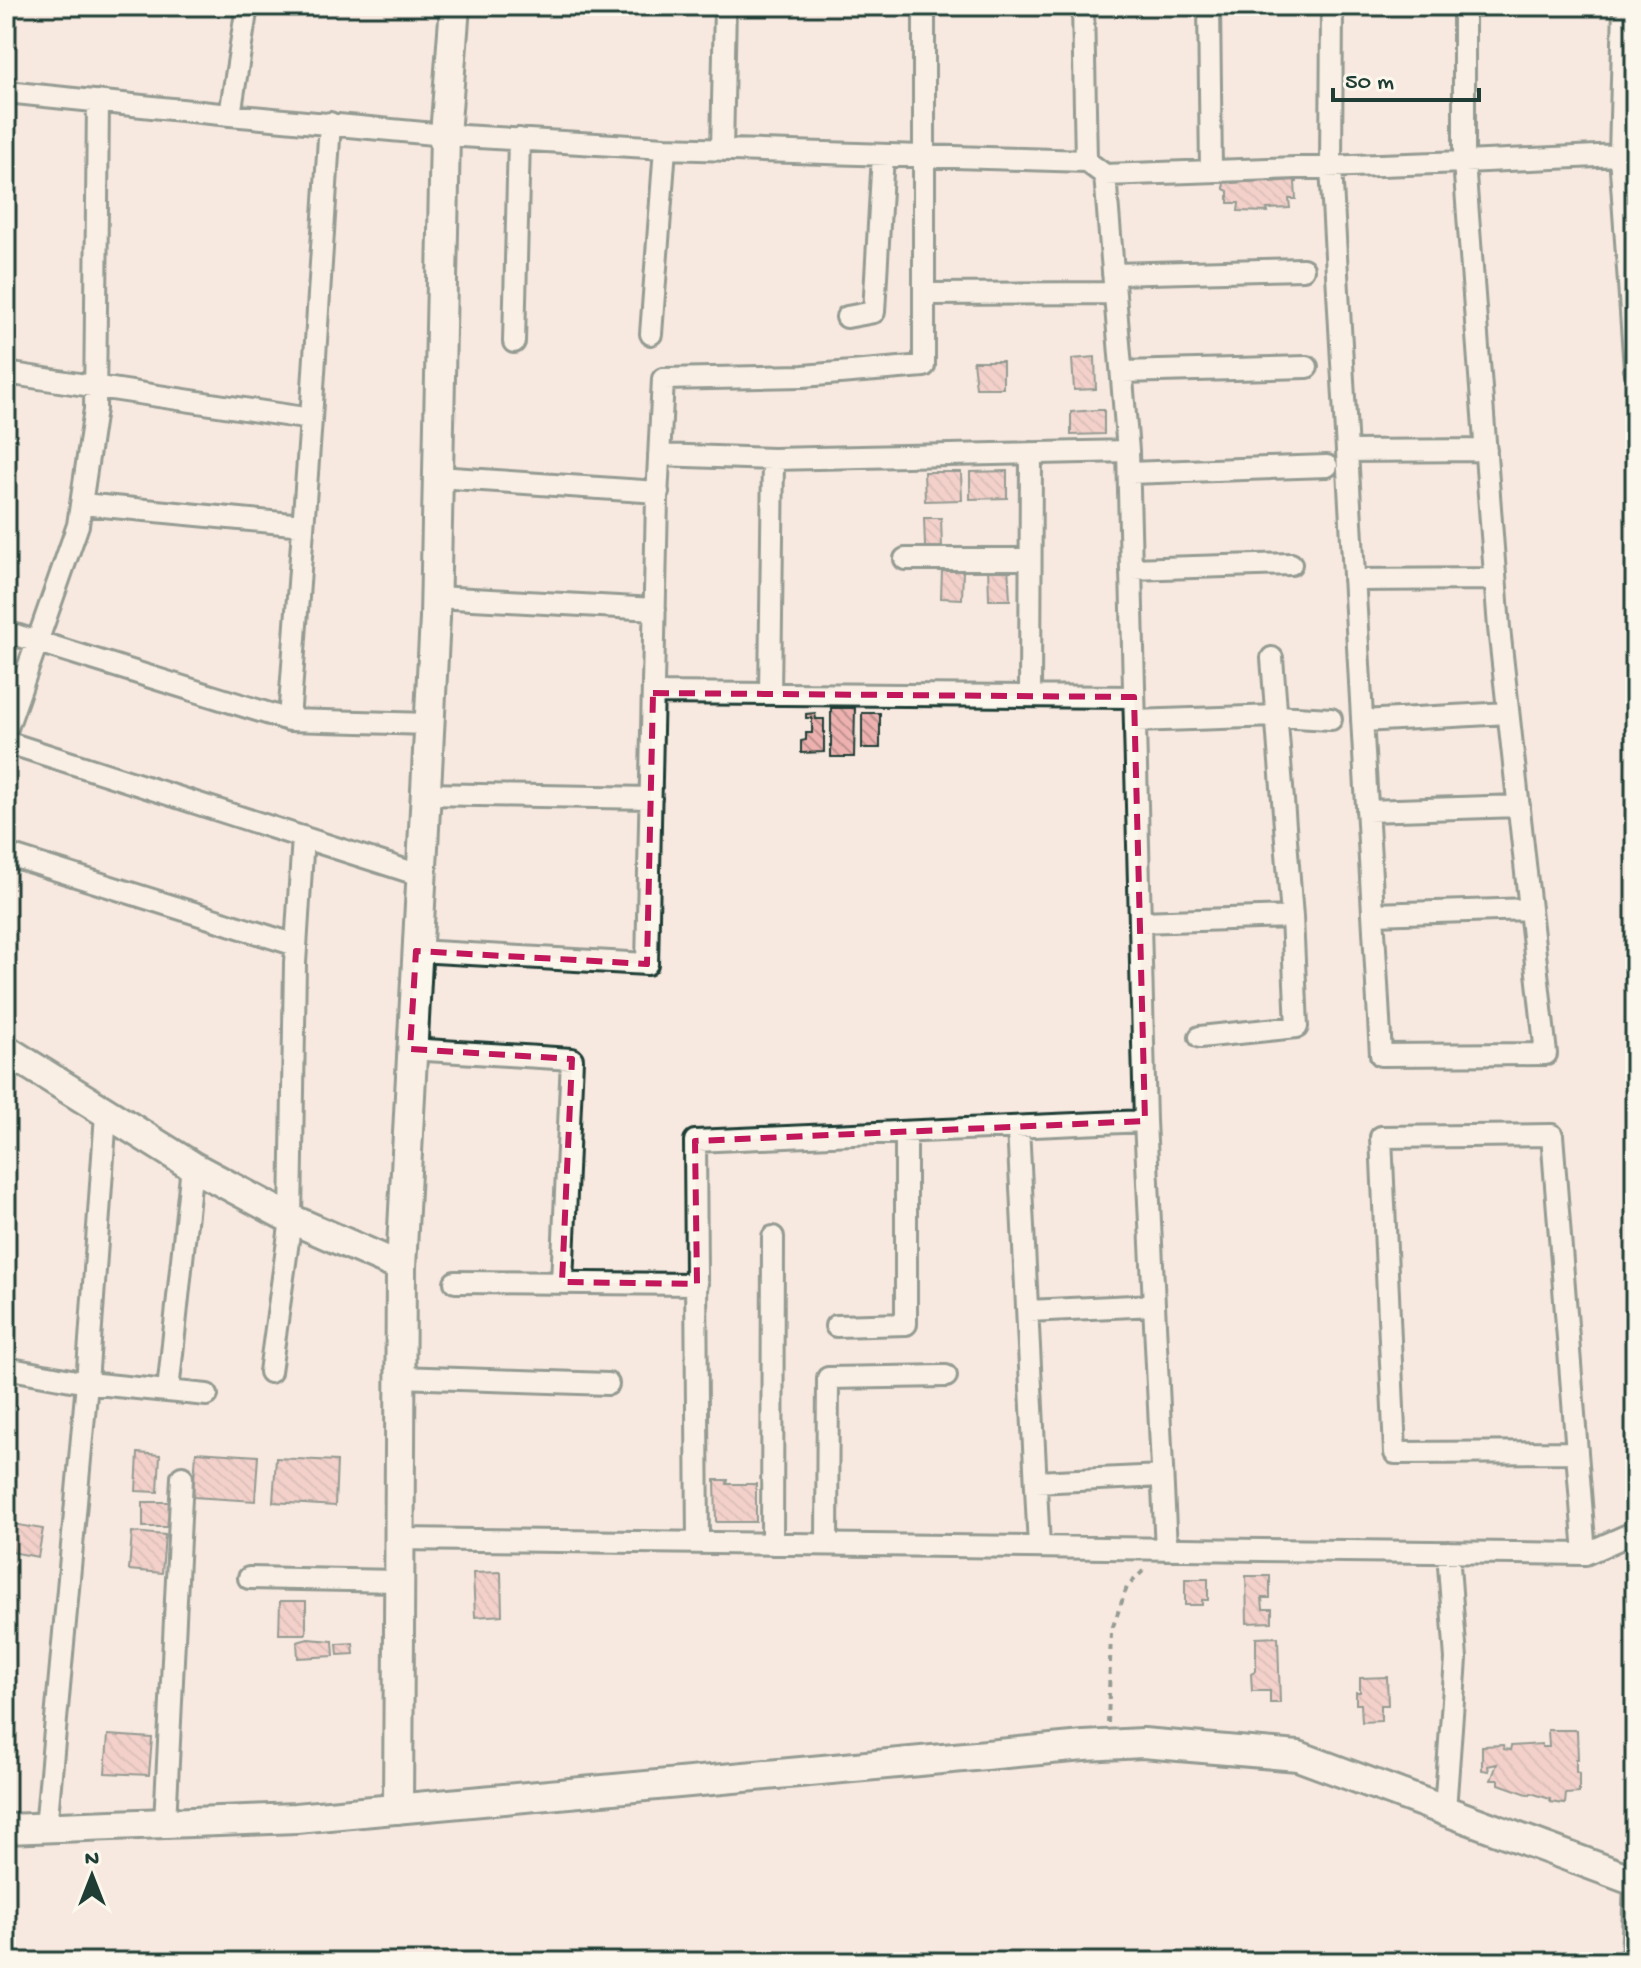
<svg xmlns="http://www.w3.org/2000/svg" width="1641" height="1968" viewBox="0 0 1641 1968" font-family="'Gochi Hand',sans-serif">
	<style>
		.building { fill: url(#building-back-hatch); stroke: #1f3d34; stroke-width: 2 }
		.lines { fill: none; stroke-linecap: round; stroke-linejoin: round }
		.street-casing { stroke: #1f3d34; stroke-width: 26 }
		.secondary-casing { stroke: #1f3d34; stroke-width: 34 }
		.path { stroke: #1f3d34; stroke-width: 4; stroke-dasharray: 6 6; stroke-linecap: butt }
		.street { stroke: #fbf7ec; stroke-width: 20 }
		.secondary { stroke: #fbf7ec; stroke-width: 28 }
		.marked { fill: none; stroke: #c2185b; stroke-width: 6; stroke-dasharray: 16 10; stroke-linejoin: round }
	</style>
	<defs>
		<pattern id="building-back-hatch" width="6" height="6" patternUnits="userSpaceOnUse" patternTransform="scale(2)"><rect width="6" height="6" fill="#edb1af"/><path d="M-1 5l2 2M0 0l6 6M5-1l2 2" fill="none" stroke="#bf918f"/></pattern>
	</defs>
	<rect width="100%" height="100%" fill="#f8e9e0"/>
	<filter id="ink" filterUnits="userSpaceOnUse"><feTurbulence type="fractalNoise" baseFrequency=".0125" numOctaves="2"/><feDisplacementMap in="SourceGraphic" scale="16" xChannelSelector="R" yChannelSelector="G"/><feConvolveMatrix kernelMatrix="1 2 1 2 8 2 1 2 1" color-interpolation-filters="sRGB"/></filter>
	<g filter="url(#ink)">
		<!-- building -->
		<path class="building" d="M 1293,174 L 1297,174 L 1297,182 L 1295,182 L 1296,199 L 1289,199 L 1290,208 L 1267,209 L 1268,212 L 1238,211 L 1239,203 L 1228,203 L 1228,191 L 1224,189 L 1223,176 L 1233,176 L 1233,183 L 1269,180 L 1271,176 L 1271,182 L 1293,180 Z
			M 1095,357 L 1096,389 L 1074,390 L 1072,359 Z
			M 973,361 L 1003,361 L 1003,388 L 976,388 Z
			M 1096,410 L 1104,410 L 1104,434 L 1071,435 L 1071,412 Z
			M 1007,471 L 1007,498 L 970,499 L 970,472 Z
			M 924,472 L 961,472 L 962,500 L 925,501 Z
			M 924,518 L 941,518 L 942,547 L 925,547 Z
			M 1008,564 L 1010,600 L 989,600 L 988,565 Z
			M 942,570 L 963,571 L 962,599 L 941,598 Z
			M 831,708 L 855,708 L 854,757 L 831,757 Z
			M 815,713 L 816,719 L 824,719 L 824,752 L 801,753 L 801,741 L 806,740 L 806,733 L 812,733 L 812,718 L 806,718 L 806,714 Z
			M 862,713 L 880,713 L 880,748 L 862,748 Z
			M 196,1452 L 258,1456 L 255,1501 L 193,1497 Z
			M 138,1453 L 160,1455 L 158,1492 L 136,1491 Z
			M 276,1458 L 337,1461 L 335,1506 L 273,1502 Z
			M 715,1480 L 728,1480 L 727,1484 L 756,1484 L 756,1522 L 716,1522 Z
			M 143,1502 L 178,1502 L 178,1527 L 143,1527 Z
			M 6,1523 L 43,1529 L 38,1557 L 6,1551 Z
			M 132,1532 L 165,1535 L 162,1573 L 129,1570 Z
			M 501,1572 L 502,1615 L 475,1617 L 473,1573 Z
			M 1246,1576 L 1270,1576 L 1270,1598 L 1262,1598 L 1263,1609 L 1272,1609 L 1272,1622 L 1247,1623 Z
			M 1185,1579 L 1208,1579 L 1208,1600 L 1202,1600 L 1202,1605 L 1185,1605 Z
			M 280,1601 L 306,1601 L 306,1634 L 279,1634 Z
			M 1278,1637 L 1280,1703 L 1270,1703 L 1270,1691 L 1252,1691 L 1251,1674 L 1256,1671 L 1256,1638 Z
			M 308,1639 L 333,1641 L 334,1656 L 298,1658 L 297,1642 Z
			M 353,1643 L 354,1654 L 338,1655 L 337,1644 Z
			M 1387,1677 L 1388,1705 L 1381,1705 L 1381,1721 L 1362,1722 L 1361,1704 L 1356,1704 L 1356,1692 L 1360,1692 L 1360,1678 Z
			M 1548,1730 L 1577,1730 L 1578,1759 L 1576,1759 L 1576,1772 L 1579,1773 L 1579,1793 L 1566,1794 L 1565,1804 L 1550,1802 L 1550,1799 L 1531,1793 L 1530,1795 L 1499,1784 L 1499,1780 L 1491,1780 L 1497,1764 L 1488,1766 L 1489,1771 L 1482,1770 L 1482,1746 L 1503,1745 L 1504,1749 L 1510,1750 L 1511,1746 L 1542,1744 L 1542,1747 L 1549,1747 Z
			M 108,1735 L 152,1738 L 149,1775 L 105,1773 Z"/>
		<g class="lines">
			<!-- street casing -->
			<g class="street-casing">
				<path id="street" d="M 247,6 L 230,115 L 445,135 L 665,148 L 1086,161 L 1105,175 L 1464,162 L 1464,6
					M 1083,6 L 1086,161
					M 1209,6 L 1211,171
					M 1332,6 L 1331,167 L 1381,1055 L 1546,1054 L 1499,628 L 1464,162 L 1620,155 L 1635,369
					M 1624,6 L 1620,155 L 1635,154
					M 6,92 L 230,115
					M 722,150 L 725,6
					M 1113,274 L 1303,269
					M 924,294 L 1115,293
					M 847,317 L 874,312 L 883,155
					M 651,334 L 665,148
					M 514,342 L 519,139
					M 1122,372 L 1307,367
					M 6,373 L 311,419 L 330,123
					M 1128,451 L 1145,1121 L 1166,1549
					M 1347,451 L 1486,450
					M 659,455 L 773,459 L 1128,451 L 1105,175
					M 1129,473 L 1327,466
					M 438,477 L 658,492
					M 82,504 L 303,525
					M 905,559 L 1030,559
					M 1131,569 L 1291,564
					M 1354,580 L 1495,579
					M 435,597 L 655,609
					M 6,632 L 289,720 L 311,419
					M 653,693 L 1134,697
					M 770,694 L 773,459
					M 1030,696 L 1031,453
					M 289,720 L 429,724
					M 1135,721 L 1277,716 L 1331,719
					M 1362,721 L 1508,713
					M 6,731 L 78,525 L 95,409 L 98,101
					M 6,742 L 420,875
					M 425,794 L 651,798
					M 1367,811 L 1519,806
					M 6,854 L 296,945
					M 1373,914 L 1530,909
					M 1140,922 L 1292,917
					M 416,951 L 647,964 L 657,498 L 663,379 L 803,376 L 924,366 L 924,6
					M 1200,1037 L 1297,1027 L 1292,917 L 1272,658
					M 410,1049 L 572,1059 L 562,1282
					M 1018,1127 L 1039,1547
					M 455,1282 L 697,1284
					M 1028,1311 L 1154,1305
					M 836,1326 L 906,1324 L 906,1132
					M 6,1368 L 87,1383 L 106,1114
					M 270,1372 L 291,1219 L 295,963 L 303,837
					M 398,1377 L 608,1384
					M 168,1391 L 192,1166
					M 1577,1452 L 1395,1453 L 1381,1137 L 1552,1135 L 1585,1554
					M 1036,1482 L 1162,1476
					M 398,1539 L 1585,1554 L 1635,1532
					M 698,1543 L 695,1141 L 1145,1121
					M 772,1544 L 773,1237
					M 827,1544 L 828,1378 L 946,1376
					M 249,1578 L 398,1581
					M 1445,1810 L 1456,1659 L 1448,1552
					M 165,1823 L 182,1477
					M 46,1828 L 87,1383 L 207,1395
					M 1632,1962 L 1635,1881"/>
			</g>
			<!-- secondary casing -->
			<g class="secondary-casing">
				<path id="secondary" d="M 6,1050 L 192,1166 L 291,1219 L 401,1267
					M 398,1809 L 401,1267 L 435,618 L 445,135 L 455,6
					M 6,1829 L 296,1818 L 1084,1746 L 1143,1743 L 1298,1756 L 1635,1881"/>
			</g>
			<!-- path -->
			<path class="path" d="M 1108,1723 L 1111,1632 L 1127,1587 L 1147,1567"/>
			<!-- street -->
			<use href="#street" class="street"/>
			<!-- secondary -->
			<use href="#secondary" class="secondary"/>
		</g>
	</g>
	<!-- marked area -->
	<path d="M0 0H1641V1968H0ZM 653,693 L 1134,697 L 1145,1121 L 695,1141 L 697,1284 L 562,1282 L 572,1059 L 410,1049 L 416,951 L 647,964 Z" fill="#f8e9e0" fill-opacity=".55" fill-rule="evenodd"/>
	<path class="marked" d="M 653,693 L 1134,697 L 1145,1121 L 695,1141 L 697,1284 L 562,1282 L 572,1059 L 410,1049 L 416,951 L 647,964 Z"/>
	<!-- margin -->
	<rect width="1641" height="1968" fill="none" stroke="#fbf7ec" stroke-width="32"/>
	<rect x="16" y="16" width="1609" height="1936" fill="none" stroke="#1f3d34" stroke-width="3" filter="url(#ink)"/>
	<!-- north arrow -->
	<g transform="translate(92 1876)" stroke="#fbf7ec" stroke-width="6" paint-order="stroke">
	<path d="M0-6L14 30L0 20L-14 30Z" fill="#1f3d34"/>
	<text y="-12" font-size="22" font-weight="bold" text-anchor="middle" fill="#1f3d34">N</text>
	</g>
	<!-- scale -->
	<path d="M1333 88v12h146v-12" fill="none" stroke="#1f3d34" stroke-width="4"/>
	<text x="1345" y="88" font-size="24" fill="#1f3d34" stroke="#fbf7ec" stroke-width="6" paint-order="stroke">50 m</text>
</svg>
